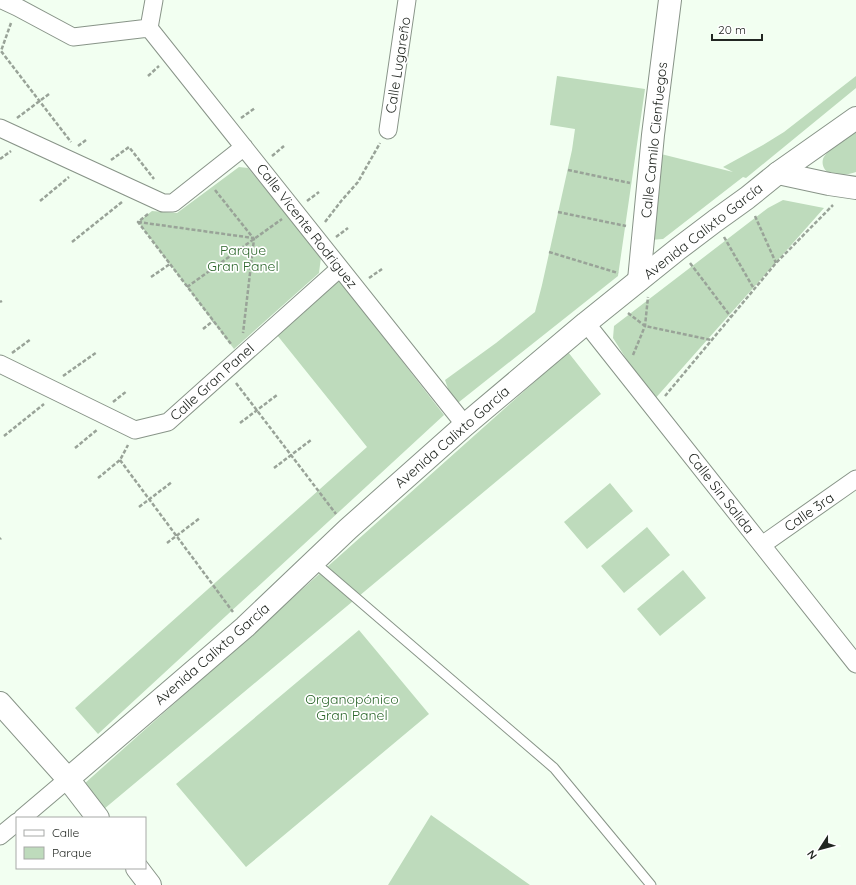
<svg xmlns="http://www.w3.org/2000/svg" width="856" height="885" viewBox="0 0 856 885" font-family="Quicksand,sans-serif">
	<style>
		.green { fill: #bedbbc }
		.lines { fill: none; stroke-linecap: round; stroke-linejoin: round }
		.service-casing { stroke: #889488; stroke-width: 11 }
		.minor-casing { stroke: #889488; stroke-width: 19 }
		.secondary-casing { stroke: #889488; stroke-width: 24 }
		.primary-casing { stroke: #889488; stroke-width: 24 }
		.trunk-casing { stroke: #889488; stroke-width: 24 }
		.path { stroke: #99a398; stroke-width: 2.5; stroke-dasharray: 4 2; stroke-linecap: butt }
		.service { stroke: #fff; stroke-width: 9 }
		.minor { stroke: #fff; stroke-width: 17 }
		.secondary { stroke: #fff; stroke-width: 22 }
		.primary { stroke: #fff; stroke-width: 22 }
		.trunk { stroke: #fff; stroke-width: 22 }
		.labels { text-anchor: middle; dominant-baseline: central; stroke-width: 3.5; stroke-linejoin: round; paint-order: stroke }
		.street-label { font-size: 14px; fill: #222722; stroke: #fff }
		.park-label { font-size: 14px; fill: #2d672c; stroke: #fff }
	</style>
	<rect width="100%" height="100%" fill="#f2fff1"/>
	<!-- green -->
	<path class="green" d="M 557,76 L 645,89 L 618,276 L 454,406 L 445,380 L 496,343 L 535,312 L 542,285 L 572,150 L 575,129 L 550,125 Z
		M 856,76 L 856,88 L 746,178 L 743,177 L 663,239 L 650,240 L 657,153 L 733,172 L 723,167 L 763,145 L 784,132 Z
		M 856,131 L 856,172 C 848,175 829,178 824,168 C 823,166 822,163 823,159 C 827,149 847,137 856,131 Z
		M 239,167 L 248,168 L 321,257 L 319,273 L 234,349 L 138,222 L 152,211 L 177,213 Z
		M 783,200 L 824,208 L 653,401 L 613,338 L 614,326 L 768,208 Z
		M 339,280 L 444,415 L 98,734 L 75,708 L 367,447 L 277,335 Z
		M 568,352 L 601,394 L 104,809 L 84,784 Z
		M 610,483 L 633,511 L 587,549 L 564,522 Z
		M 647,527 L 670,555 L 624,593 L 601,566 Z
		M 683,570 L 706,598 L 660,636 L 637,609 Z
		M 359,630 L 429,714 L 246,867 L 176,784 Z
		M 431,815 L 530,885 L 388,885 Z"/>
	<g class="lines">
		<!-- service casing -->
		<g class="service-casing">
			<path id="service" d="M 313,561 L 554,768 L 651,885"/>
		</g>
		<!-- minor casing -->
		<g class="minor-casing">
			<path id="minor" d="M 2,0 L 17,7 L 73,37 L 149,28
				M 149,28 L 465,425
				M 149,28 L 154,0
				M 0,128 L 163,203 L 173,203 L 244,147
				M 388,130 L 407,0
				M 586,323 L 856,664
				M 0,364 L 135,430 L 168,422 L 340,268
				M 762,545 L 856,479
				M 22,818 L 68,779
				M 0,836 L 17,822"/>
		</g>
		<!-- secondary casing -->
		<g class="secondary-casing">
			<path id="secondary" d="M 778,173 L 829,184 L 856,188
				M 639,280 L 653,135 L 670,0"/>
		</g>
		<!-- primary casing -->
		<g class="primary-casing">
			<path id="primary" d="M 68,779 L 245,627 L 348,529 L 465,425 L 586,323 L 678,249 L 715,221 L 747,198 L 778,173 L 856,118"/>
		</g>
		<!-- trunk casing -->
		<g class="trunk-casing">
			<path id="trunk" d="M 0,703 L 68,779 L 98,818
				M 137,868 L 150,885"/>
		</g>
		<!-- path -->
		<path class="path" d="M 11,23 L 1,51 L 71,142
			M 148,76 L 159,66
			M 17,118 L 49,94
			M 241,118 L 255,108
			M 78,146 L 86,140
			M 272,156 L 284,146
			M 0,159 L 11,151
			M 111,160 L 129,147 L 154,179
			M 568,170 L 630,183
			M 215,190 L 254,239 L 243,333
			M 40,201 L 69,177
			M 307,201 L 319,192
			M 558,212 L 626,226
			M 148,214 L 138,222 L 231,344
			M 755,216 L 776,263
			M 138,222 L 253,238
			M 325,222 L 342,200 L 358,182 L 380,143
			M 336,237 L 348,228
			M 724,237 L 754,289
			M 72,242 L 122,202
			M 549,252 L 618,273
			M 690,263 L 731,317
			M 151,277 L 170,264
			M 369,278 L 382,269
			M 187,287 L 282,219
			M 0,302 L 2,301
			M 628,313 L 645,326 L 711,340
			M 203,329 L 213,321
			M 12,353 L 31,339
			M 633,355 L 645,326 L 648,297
			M 63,376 L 97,352
			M 236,383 L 336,514
			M 665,396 L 776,263 L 833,205
			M 113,402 L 127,391
			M 240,423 L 277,395
			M 4,436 L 44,404
			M 75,448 L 98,429
			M 120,460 L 233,612
			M 274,468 L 311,440
			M 98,478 L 120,460 L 128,445
			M 139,507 L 172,482
			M 0,539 L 1,538
			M 167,543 L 200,518"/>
		<!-- service -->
		<use href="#service" class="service"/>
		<!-- minor -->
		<use href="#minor" class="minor"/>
		<!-- secondary -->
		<use href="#secondary" class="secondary"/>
		<!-- primary -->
		<use href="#primary" class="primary"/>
		<!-- trunk -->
		<use href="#trunk" class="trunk"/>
	</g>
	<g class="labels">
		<!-- street labels -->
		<g class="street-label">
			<text transform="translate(398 65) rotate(-81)">Calle Lugareño</text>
			<text transform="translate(654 140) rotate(-84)">Calle Camilo Cienfuegos</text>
			<text transform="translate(307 226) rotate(52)">Calle Vicente Rodriguez</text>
			<text transform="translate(703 231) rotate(-38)">Avenida Calixto García</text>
			<text transform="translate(212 382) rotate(-42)">Calle Gran Panel</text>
			<text transform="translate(452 437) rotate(-41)">Avenida Calixto García</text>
			<text transform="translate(721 493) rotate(52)">Calle Sin Salida</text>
			<text transform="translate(809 512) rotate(-35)">Calle 3ra</text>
			<text transform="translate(212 654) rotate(-41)">Avenida Calixto García</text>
		</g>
		<!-- park labels -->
		<g class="park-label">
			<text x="243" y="250">Parque<tspan x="243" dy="16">Gran Panel</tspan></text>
			<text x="352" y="699">Organopónico<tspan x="352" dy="16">Gran Panel</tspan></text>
		</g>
	</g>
	<!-- legend -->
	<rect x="16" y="817" width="130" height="52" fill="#ffffff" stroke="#a7a9a7"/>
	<rect x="24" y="830" width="20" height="6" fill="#ffffff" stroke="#a7a9a7"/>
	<text x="52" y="837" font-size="12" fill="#222722">Calle</text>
	<rect x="24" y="847" width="20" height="12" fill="#bedbbc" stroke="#a7a9a7"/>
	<text x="52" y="857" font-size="12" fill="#222722">Parque</text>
	<!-- north arrow -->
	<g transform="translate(820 849) rotate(234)" stroke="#ffffff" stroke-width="3" paint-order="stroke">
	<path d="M0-3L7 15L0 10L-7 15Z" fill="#222722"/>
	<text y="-6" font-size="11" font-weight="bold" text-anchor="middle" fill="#222722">N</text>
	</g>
	<!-- scale -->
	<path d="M712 34v6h50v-6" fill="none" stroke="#222722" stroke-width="2"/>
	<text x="718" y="34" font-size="12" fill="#222722" stroke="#ffffff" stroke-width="3" paint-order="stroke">20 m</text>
</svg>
